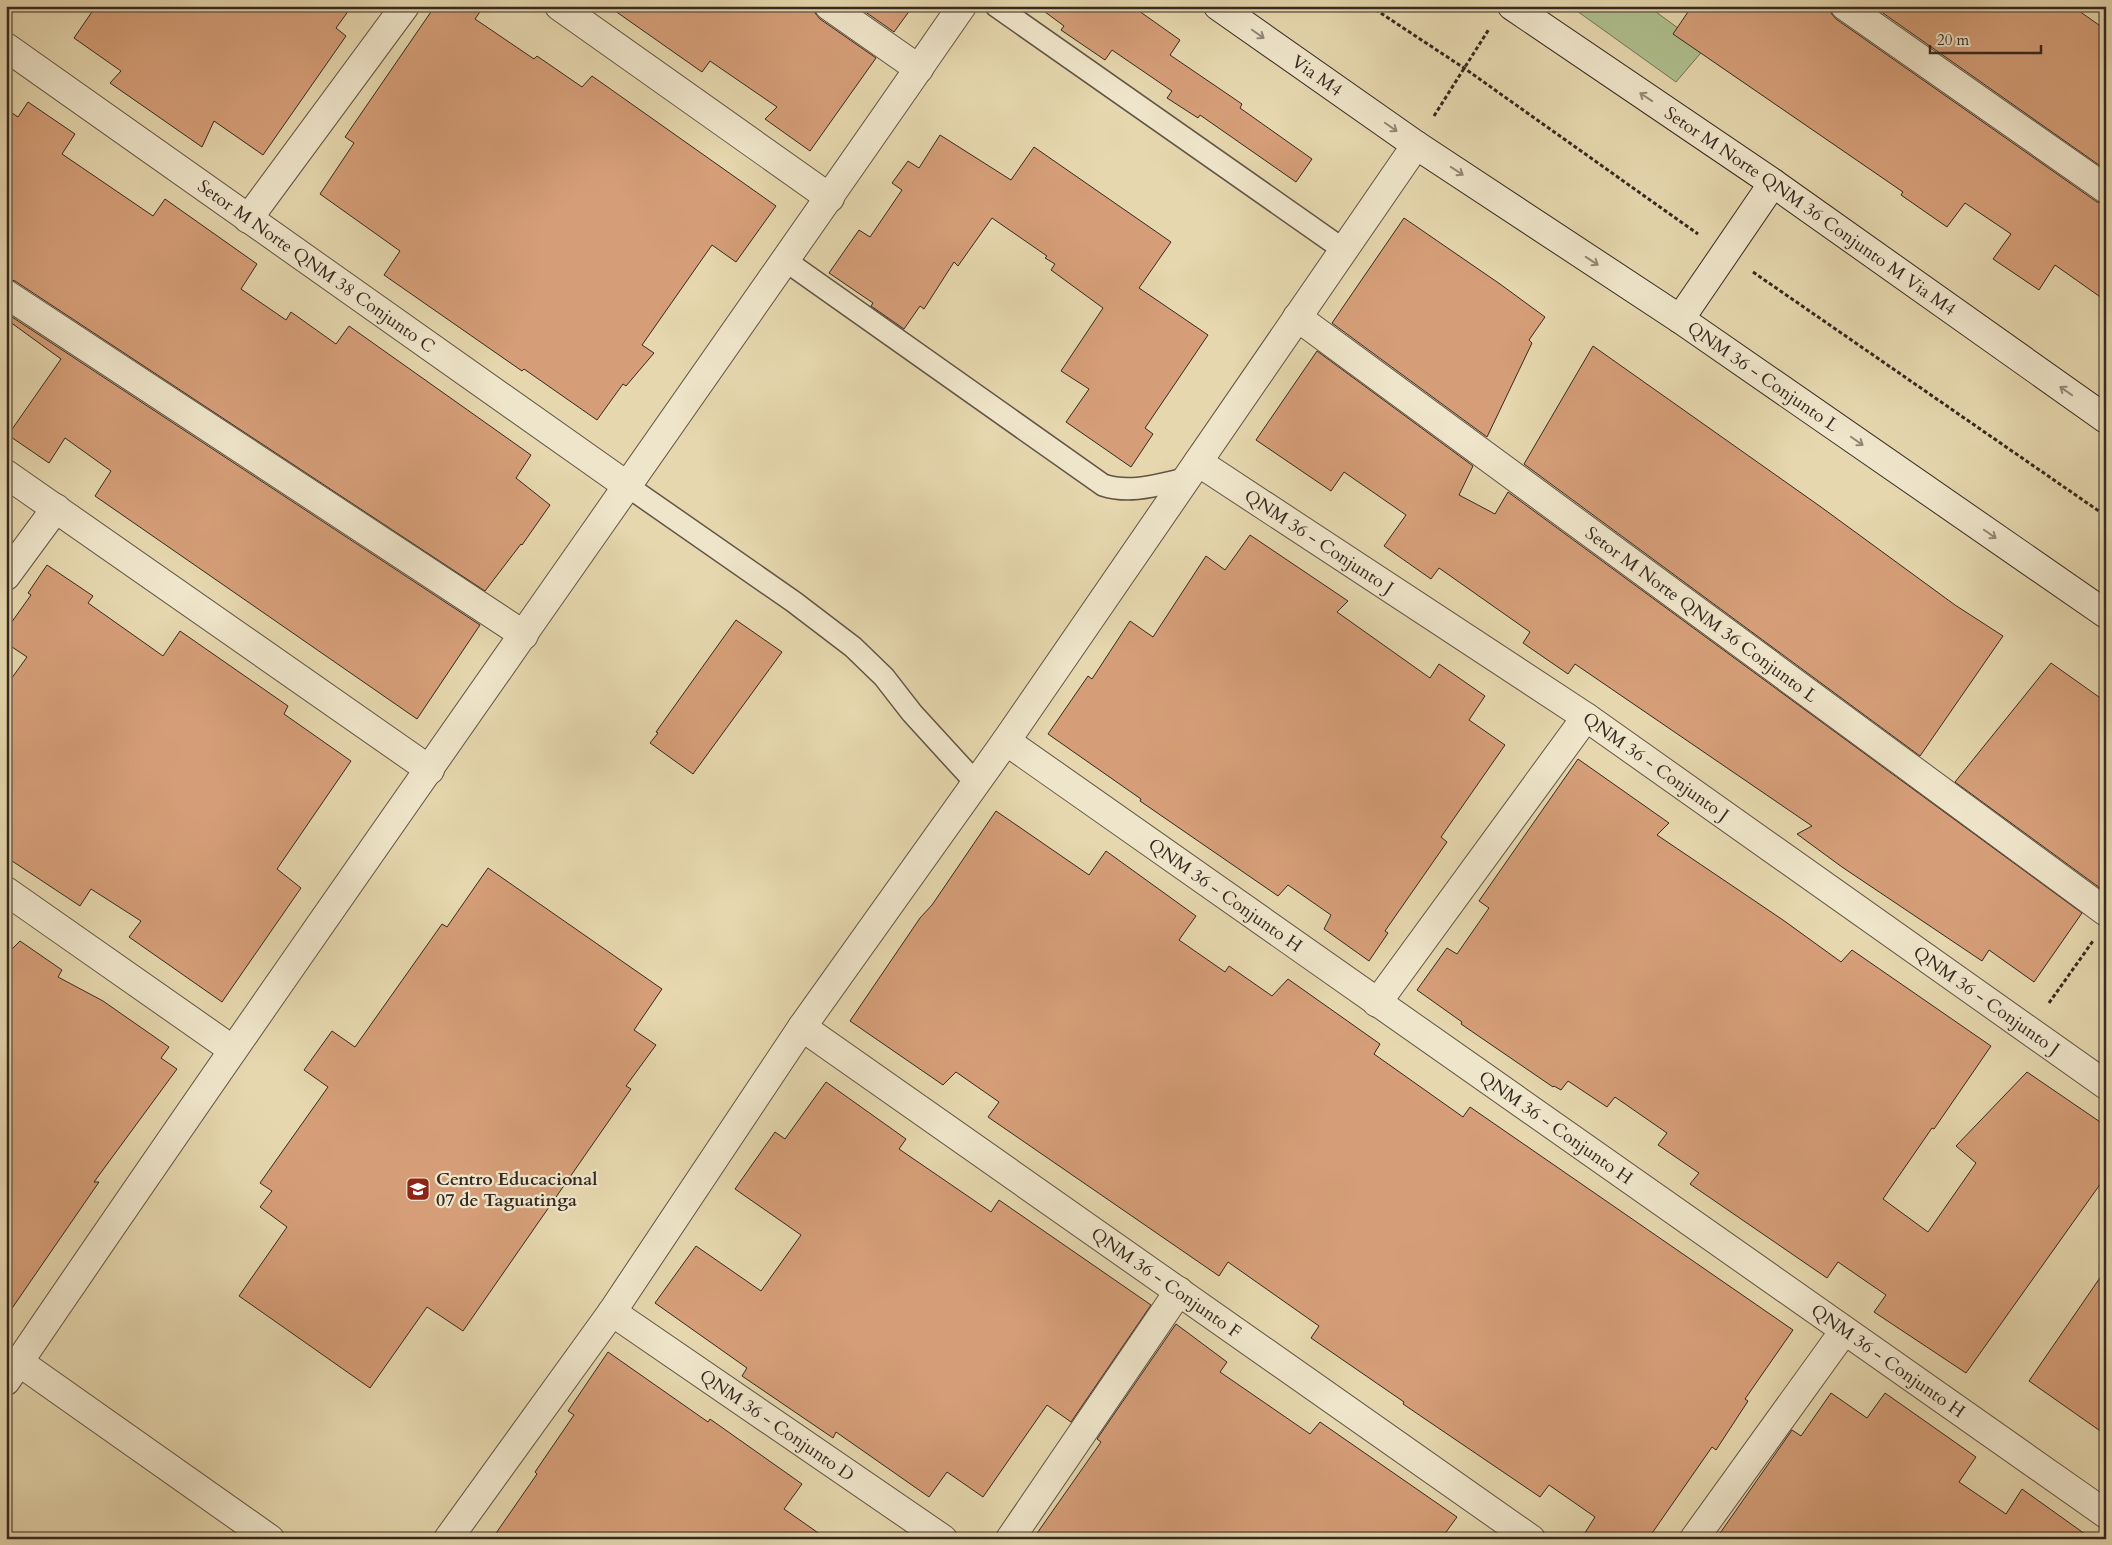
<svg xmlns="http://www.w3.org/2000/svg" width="2112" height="1545" viewBox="0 0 2112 1545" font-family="Cardo,serif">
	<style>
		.green { fill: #afbf8f; stroke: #727458 }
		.building { fill: #d59e78; stroke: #362920 }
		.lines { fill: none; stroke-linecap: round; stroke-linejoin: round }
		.service-casing { stroke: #625444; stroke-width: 24 }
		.pedestrian-casing { stroke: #625444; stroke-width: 30 }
		.minor-casing { stroke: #625444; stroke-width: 30 }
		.secondary-casing { stroke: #362920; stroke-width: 30 }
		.path { stroke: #362920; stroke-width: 3; stroke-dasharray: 4 2.5; stroke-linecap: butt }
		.service { stroke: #efe5ca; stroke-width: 21 }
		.pedestrian { stroke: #efe5ca; stroke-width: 28 }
		.minor { stroke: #efe5ca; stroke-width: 28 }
		.secondary { stroke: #efe5ca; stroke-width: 28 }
		.oneway { stroke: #928775 }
		.labels { text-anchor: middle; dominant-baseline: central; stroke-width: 4.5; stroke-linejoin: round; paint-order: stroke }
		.street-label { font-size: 18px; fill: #362920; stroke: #efe5ca }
		.poi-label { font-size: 18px; font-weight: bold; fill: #362920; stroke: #efe5ca; text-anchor: start }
	</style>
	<rect width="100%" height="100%" fill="#e6d7ae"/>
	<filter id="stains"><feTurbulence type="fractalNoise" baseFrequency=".004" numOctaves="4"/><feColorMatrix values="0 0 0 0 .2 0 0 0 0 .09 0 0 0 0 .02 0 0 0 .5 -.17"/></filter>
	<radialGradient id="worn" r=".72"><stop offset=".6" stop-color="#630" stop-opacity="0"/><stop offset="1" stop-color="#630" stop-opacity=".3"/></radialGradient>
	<!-- green -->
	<path class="green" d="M 1570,6 L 1648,6 L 1705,48 L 1676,82 Z"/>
	<!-- building -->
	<path class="building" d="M 96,6 L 352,6 L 336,28 L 346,36 L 263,155 L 214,121 L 202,147 L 110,83 L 121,71 L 74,38 Z
		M 435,6 L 484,6 L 475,19 L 534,59 L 537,56 L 582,87 L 592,76 L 776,206 L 736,262 L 712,245 L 642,345 L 654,353 L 626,386 L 623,384 L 597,420 L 524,369 L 522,371 L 384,275 L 400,251 L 320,194 L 354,143 L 345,137 Z
		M 608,6 L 814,6 L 815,13 L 820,19 L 876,58 L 810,151 L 765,119 L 777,107 L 710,61 L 702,72 Z
		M 857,6 L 913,6 L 894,32 Z
		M 1037,6 L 1132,6 L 1180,40 L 1170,55 L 1242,104 L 1240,108 L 1312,159 L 1296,182 L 1200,115 L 1198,118 L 1167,98 L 1172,91 L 1112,50 L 1105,60 L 1061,30 L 1064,26 Z
		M 1692,6 L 1830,6 L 1831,13 L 1836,19 L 2097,202 L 2106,204 L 2106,301 L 2055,265 L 2039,290 L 1993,259 L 2011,234 L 1965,203 L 1947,227 L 1901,195 L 1903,192 L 1673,34 Z
		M 1873,6 L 2072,6 L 2106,30 L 2106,170 Z
		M 28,102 L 75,134 L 62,154 L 153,216 L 165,199 L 257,264 L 241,289 L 286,320 L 291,312 L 336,344 L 349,326 L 531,455 L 516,478 L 550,505 L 522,545 L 521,544 L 485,591 L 15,281 L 6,278 L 6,109 L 18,117 Z
		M 940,135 L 1011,180 L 1034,147 L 1171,242 L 1139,288 L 1208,335 L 1145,428 L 1153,434 L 1131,467 L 1066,422 L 1089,389 L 1061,371 L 1103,308 L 1051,270 L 1055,264 L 1045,258 L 1047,256 L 992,218 L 958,266 L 954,262 L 924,309 L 920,306 L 904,329 L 871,306 L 873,303 L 829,273 L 859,230 L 870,237 L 902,190 L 892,183 L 908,161 L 919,168 Z
		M 1404,218 L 1500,284 L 1545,317 L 1529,340 L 1532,343 L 1487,437 L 1332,323 Z
		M 6,313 L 480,625 L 417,719 L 95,496 L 111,471 L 65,438 L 49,463 L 8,435 L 61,359 L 6,319 Z
		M 1593,346 L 1821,507 L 1955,605 L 2003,636 L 1920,756 L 1524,464 Z
		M 1317,351 L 1473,466 L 1459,495 L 1495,514 L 1508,492 L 2082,913 L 2034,982 L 1989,950 L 1982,961 L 1842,867 L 1797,834 L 1812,826 L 1575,664 L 1568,674 L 1523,643 L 1530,632 L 1439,568 L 1431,579 L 1384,546 L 1406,515 L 1344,472 L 1331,491 L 1256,440 Z
		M 1250,535 L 1348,601 L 1337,612 L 1430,678 L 1439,664 L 1485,696 L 1469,720 L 1505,745 L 1441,837 L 1447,842 L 1385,931 L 1388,933 L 1369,961 L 1324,929 L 1331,915 L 1288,885 L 1278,896 L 1140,801 L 1141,799 L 1048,734 L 1088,676 L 1092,679 L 1130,621 L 1153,637 L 1206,556 L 1225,570 Z
		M 47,565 L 93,596 L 88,603 L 163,656 L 180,631 L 288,706 L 284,714 L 351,761 L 277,869 L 301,888 L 222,1002 L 129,937 L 141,921 L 91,889 L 80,906 L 6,857 L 6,686 L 27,657 L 6,643 L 6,630 L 31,595 L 28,593 Z
		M 736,620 L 782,652 L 693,774 L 650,743 L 658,733 L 656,732 Z
		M 2051,663 L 2106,702 L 2106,879 L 2100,888 L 1955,782 Z
		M 1578,759 L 1669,823 L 1657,835 L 1783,920 L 1841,962 L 1852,950 L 1991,1046 L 1934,1129 L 1932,1128 L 1883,1199 L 1928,1232 L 1976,1163 L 1956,1146 L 2027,1072 L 2106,1126 L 2106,1176 L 1966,1373 L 1874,1312 L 1886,1295 L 1838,1262 L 1827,1278 L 1690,1184 L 1699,1173 L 1658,1145 L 1667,1133 L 1615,1097 L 1607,1107 L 1568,1081 L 1561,1090 L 1554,1086 L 1553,1087 L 1461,1024 L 1462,1022 L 1417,990 L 1447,948 L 1457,954 L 1489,908 L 1479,901 Z
		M 996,811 L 1089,875 L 1106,851 L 1196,916 L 1179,940 L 1225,972 L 1229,966 L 1272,996 L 1288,979 L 1380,1044 L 1374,1054 L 1463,1117 L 1470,1107 L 1793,1330 L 1745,1399 L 1748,1401 L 1716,1450 L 1712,1447 L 1648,1539 L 1581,1539 L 1595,1517 L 1549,1485 L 1540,1497 L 1403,1404 L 1404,1402 L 1311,1338 L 1319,1326 L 1228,1262 L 1219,1276 L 988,1117 L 999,1102 L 956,1072 L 943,1085 L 850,1021 L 920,918 L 932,905 Z
		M 488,868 L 662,989 L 634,1030 L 656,1045 L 626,1086 L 631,1089 L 463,1331 L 427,1307 L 370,1388 L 239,1296 L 287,1227 L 260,1207 L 272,1191 L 260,1183 L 328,1087 L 304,1070 L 332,1031 L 355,1047 L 442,924 L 447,927 Z
		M 20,941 L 62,970 L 58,977 L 103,1001 L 169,1047 L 161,1058 L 177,1069 L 94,1182 L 99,1182 L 6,1317 L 6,955 Z
		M 826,1082 L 906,1139 L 899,1149 L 991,1212 L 999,1200 L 1151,1305 L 1071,1422 L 1047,1405 L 983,1497 L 947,1472 L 929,1497 L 836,1432 L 833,1438 L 742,1376 L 747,1368 L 655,1303 L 696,1246 L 761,1291 L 801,1235 L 735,1189 L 775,1132 L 785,1139 Z
		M 2106,1269 L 2106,1435 L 2029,1381 Z
		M 1176,1324 L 1227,1362 L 1220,1372 L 1310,1434 L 1320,1422 L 1457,1517 L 1441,1539 L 1033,1539 L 1101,1442 L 1097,1439 Z
		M 608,1352 L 708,1422 L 710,1419 L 802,1484 L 784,1509 L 827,1539 L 492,1539 L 537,1474 L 535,1472 L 574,1415 L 568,1411 Z
		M 1831,1393 L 1867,1418 L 1885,1393 L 1976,1457 L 1959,1482 L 2006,1514 L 2022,1489 L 2092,1539 L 1716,1539 L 1792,1430 L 1801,1436 Z"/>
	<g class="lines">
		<!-- service casing -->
		<g class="service-casing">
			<path id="service" d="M 996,6 L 1344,250
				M 786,261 L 1103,485 C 1130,494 1157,485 1185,479
				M 626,485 L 794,602 L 853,647 L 884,677 L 912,713 L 976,783"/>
		</g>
		<!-- pedestrian casing -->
		<g class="pedestrian-casing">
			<path id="pedestrian" d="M 248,219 L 405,6
				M 6,576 L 56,508
				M 1377,1003 L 1586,717
				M 1010,1539 L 1179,1291
				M 1694,1539 L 1844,1331"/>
		</g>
		<!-- minor casing -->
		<g class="minor-casing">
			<g id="minor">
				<path d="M 559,6 L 830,198"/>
				<path d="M 829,6 L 919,69"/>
				<path d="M 1845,6 L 2106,189"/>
				<path id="s1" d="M 6,47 L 626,485"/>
				<path d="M 6,294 L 524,635"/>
				<path id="s2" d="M 1297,317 L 2106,912"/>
				<path id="s3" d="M 1198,462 L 1586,717 L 2106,1085"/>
				<path d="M 6,474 L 430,770"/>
				<path id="s4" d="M 1006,741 L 2106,1514"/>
				<path d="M 6,891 L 233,1050"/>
				<path id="s5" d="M 802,1027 L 1531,1539"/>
				<path id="s6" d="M 612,1312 L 943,1539"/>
				<path d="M 19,1362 L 270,1539"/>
				<path d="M 6,1381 C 320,919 644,465 962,6"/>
				<path d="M 448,1539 L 612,1312 L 802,1027 L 1006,741 L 1416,145"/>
			</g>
		</g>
		<!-- secondary casing -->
		<g class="secondary-casing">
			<g id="secondary">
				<path id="s7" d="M 1218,6 L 1416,145 L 1680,319 L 2106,614"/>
				<path id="s8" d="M 1512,6 L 1773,183 L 2106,419"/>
				<path d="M 1680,319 L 1773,183"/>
			</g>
		</g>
		<!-- path -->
		<path class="path" d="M 1370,6 L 1464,68 L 1698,234
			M 1434,116 L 1489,29
			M 1753,272 L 2106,516
			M 2049,1003 L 2093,941"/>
		<!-- service -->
		<use href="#service" class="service"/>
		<!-- pedestrian -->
		<use href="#pedestrian" class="pedestrian"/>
		<!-- minor -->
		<use href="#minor" class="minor"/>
		<!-- secondary -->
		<use href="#secondary" class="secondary"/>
	</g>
	<!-- one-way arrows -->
	<defs><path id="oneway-shaft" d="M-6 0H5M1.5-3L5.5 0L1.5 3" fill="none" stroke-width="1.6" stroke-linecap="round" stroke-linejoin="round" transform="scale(1.25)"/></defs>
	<g class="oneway">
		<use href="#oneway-shaft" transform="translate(1258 34) rotate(35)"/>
		<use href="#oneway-shaft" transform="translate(1646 97) rotate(-146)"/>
		<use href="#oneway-shaft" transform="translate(1391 127) rotate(35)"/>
		<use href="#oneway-shaft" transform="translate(1457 171) rotate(33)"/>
		<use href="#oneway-shaft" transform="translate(1592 261) rotate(33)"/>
		<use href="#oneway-shaft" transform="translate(2066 391) rotate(-145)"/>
		<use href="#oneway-shaft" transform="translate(1857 441) rotate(35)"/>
		<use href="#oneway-shaft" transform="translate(1990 534) rotate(35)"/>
	</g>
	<!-- icons -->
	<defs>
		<g id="school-square" transform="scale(1.25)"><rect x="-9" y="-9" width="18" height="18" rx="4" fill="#8f2418" stroke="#efe5ca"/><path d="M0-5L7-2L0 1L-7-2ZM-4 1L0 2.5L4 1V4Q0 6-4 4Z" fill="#fff"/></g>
	</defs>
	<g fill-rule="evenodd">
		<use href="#school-square" x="418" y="1189"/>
	</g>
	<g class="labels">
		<!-- street labels -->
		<g class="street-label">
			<text stroke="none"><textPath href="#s7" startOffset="121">Via M4</textPath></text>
			<text stroke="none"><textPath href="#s8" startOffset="362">Setor M Norte QNM 36 Conjunto M Via M4</textPath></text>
			<text stroke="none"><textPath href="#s1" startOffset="380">Setor M Norte QNM 38 Conjunto C</textPath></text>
			<text stroke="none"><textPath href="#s7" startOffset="659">QNM 36 - Conjunto L</textPath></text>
			<text stroke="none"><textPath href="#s3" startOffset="145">QNM 36 - Conjunto J</textPath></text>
			<text stroke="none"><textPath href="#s2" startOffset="502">Setor M Norte QNM 36 Conjunto L</textPath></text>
			<text stroke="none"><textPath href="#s3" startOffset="550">QNM 36 - Conjunto J</textPath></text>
			<text stroke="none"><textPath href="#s4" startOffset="268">QNM 36 - Conjunto H</textPath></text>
			<text stroke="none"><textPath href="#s3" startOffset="955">QNM 36 - Conjunto J</textPath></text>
			<text stroke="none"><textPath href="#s4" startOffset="672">QNM 36 - Conjunto H</textPath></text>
			<text stroke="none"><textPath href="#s5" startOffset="445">QNM 36 - Conjunto F</textPath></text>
			<text stroke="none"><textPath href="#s4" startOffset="1078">QNM 36 - Conjunto H</textPath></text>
			<text stroke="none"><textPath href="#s6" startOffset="200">QNM 36 - Conjunto D</textPath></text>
		</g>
		<!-- poi labels -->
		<g class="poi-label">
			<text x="436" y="1179">Centro Educacional<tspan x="436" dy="21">07 de Taguatinga</tspan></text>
		</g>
	</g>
	<!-- margin -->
	<rect width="2112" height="1545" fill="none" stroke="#e6d7ae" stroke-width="25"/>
	<rect x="8" y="8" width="2097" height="1530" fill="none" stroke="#362920" stroke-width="2.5"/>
	<rect x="12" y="12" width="2087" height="1520" fill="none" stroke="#362920"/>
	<!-- scale -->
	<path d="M1930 45v8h111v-8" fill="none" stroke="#362920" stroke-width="2.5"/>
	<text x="1937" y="45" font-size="15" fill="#362920" stroke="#efe5ca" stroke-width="4" paint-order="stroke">20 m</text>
	<rect width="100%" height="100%" filter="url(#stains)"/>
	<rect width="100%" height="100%" fill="url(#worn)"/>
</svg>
